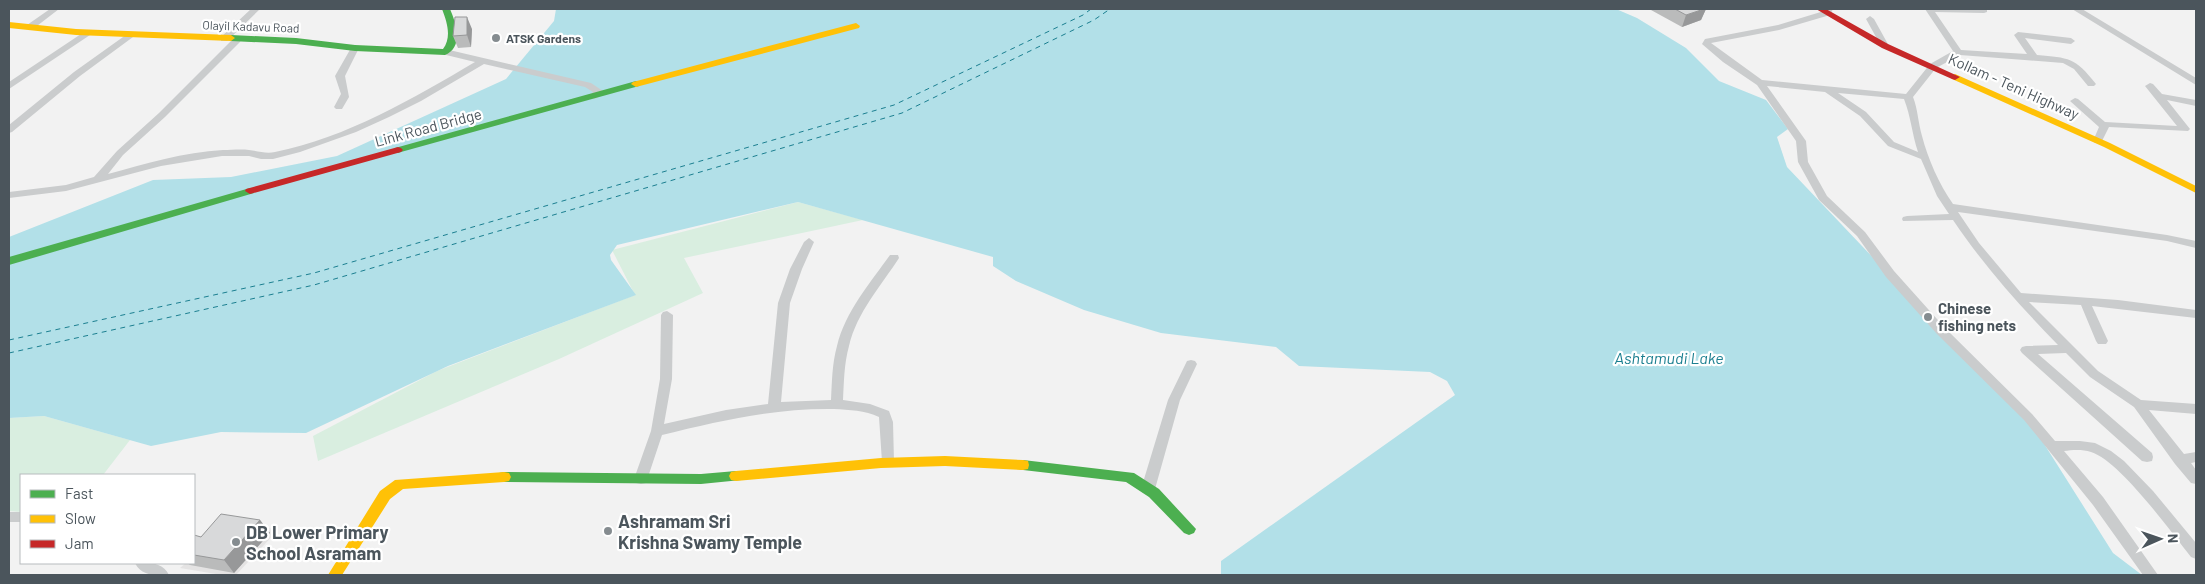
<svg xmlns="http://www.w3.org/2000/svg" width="2205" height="584" viewBox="0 0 2205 584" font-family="Barlow,sans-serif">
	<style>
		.education { fill: #e4e3e3 }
		.green { fill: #d9eee0 }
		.water { fill: #b2e0e8 }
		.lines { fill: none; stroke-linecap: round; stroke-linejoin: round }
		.ferry { stroke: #1b7f90; stroke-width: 1; stroke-dasharray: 5 4.5; stroke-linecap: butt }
		.street { fill: #cacccd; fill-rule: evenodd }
		.fast { fill: #4caf50; fill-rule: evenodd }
		.slow { fill: #ffc107; fill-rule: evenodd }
		.jam { fill: #c62828; fill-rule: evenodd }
		.wall { fill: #babbbb }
		.shaded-wall { fill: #979899 }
		.building { fill: #d8d9da; stroke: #979899 }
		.poi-dot { fill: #858c90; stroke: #fff; stroke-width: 2 }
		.labels { text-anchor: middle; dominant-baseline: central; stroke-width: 4.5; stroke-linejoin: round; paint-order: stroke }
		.far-street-label { font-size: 12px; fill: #4b555c; stroke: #fff }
		.far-poi-label { font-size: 12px; font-weight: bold; fill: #4b555c; stroke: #fff; text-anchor: start }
		.street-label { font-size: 15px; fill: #4b555c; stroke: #fff }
		.poi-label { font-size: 15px; font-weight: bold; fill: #4b555c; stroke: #fff; text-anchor: start }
		.water-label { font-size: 16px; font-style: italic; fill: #1b7f90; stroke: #fff }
		.near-poi-label { font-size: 18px; font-weight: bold; fill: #4b555c; stroke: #fff; text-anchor: start }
	</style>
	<rect width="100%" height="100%" fill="#f2f2f2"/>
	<!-- education -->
	<path class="education" d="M 229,519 L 278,530 L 236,575 L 222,575 L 180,568 L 186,563 L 194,563 Z"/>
	<!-- green -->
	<path class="green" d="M 798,202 L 863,220 L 684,258 L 703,293 L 559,359 L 318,461 L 313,436 L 437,371 L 635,295 L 612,250 Z
		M 44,416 L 130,440 L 103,475 L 21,475 L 21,512 L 9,511 L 9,418 Z"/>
	<!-- water -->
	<path class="water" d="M 556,9 L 1616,9 L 1637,18 L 1686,48 L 1719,81 L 1766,100 L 1788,129 L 1777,137 L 1787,167 L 2011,403 L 2041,439 L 2113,553 L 2142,575 L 1221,575 L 1221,561 L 1455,395 L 1447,381 L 1430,372 L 1299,366 L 1276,347 L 1161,333 L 1084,310 L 1016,281 L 993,266 L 993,257 L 798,202 L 617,245 L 610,255 L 611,260 L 636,295 L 448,366 L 306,433 L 221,432 L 151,446 L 44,416 L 9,418 L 9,237 L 153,180 L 231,177 L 337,156 L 506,79 L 554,21 Z"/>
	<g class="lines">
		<!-- ferry -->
		<path class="ferry" d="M 9,340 L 314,273 L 894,105 L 1083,15 L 1091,9
			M 9,353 L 314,285 L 902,113 L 1094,20 L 1110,9"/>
		<!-- street -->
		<path class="street" d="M 50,9 L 59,9 L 33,29 L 27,29 L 27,25 Z
			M 251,9 L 260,9 L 227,41 L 221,41 L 221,37 Z
			M 1825,9 L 1833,9 L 1830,15 L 1779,30 L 1711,43 L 1762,80 L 1906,94 L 1930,64 L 1953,51 L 1925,9 L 1987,9 L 1987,12 L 1984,13 L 1935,12 L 1961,50 L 2027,54 L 2014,35 L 2018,32 L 2071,38 L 2075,41 L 2071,44 L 2025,38 L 2037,55 C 2069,58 2075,57 2096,84 L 2094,86 L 2088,86 L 2074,69 L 2063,63 L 1960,55 L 1936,68 L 1913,97 C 1918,110 1918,122 1922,136 C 1928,159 1939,184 1953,204 L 2167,235 L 2196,241 L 2196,248 L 2167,241 L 1958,212 L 1979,243 L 2021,293 L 2118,300 L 2196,310 L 2196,318 L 2092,306 L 2108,341 L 2106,344 L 2098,344 L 2096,341 L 2081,305 L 2029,302 L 2098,371 L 2141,400 L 2196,404 L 2196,414 L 2149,410 L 2184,454 L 2196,452 L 2196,462 L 2191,463 L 2196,470 L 2196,484 L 2191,483 L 2175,464 L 2134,407 L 2090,377 L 2066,353 L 2038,354 L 2152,453 L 2153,457 L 2152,461 L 2147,462 L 2142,461 L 2022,353 L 2020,350 L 2022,347 L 2026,346 L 2058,345 C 2020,306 1984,266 1953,220 L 1903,221 L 1902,219 L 1903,217 L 1907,216 L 1949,214 L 1937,196 L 1921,159 L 1888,146 L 1860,116 L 1825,92 L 1767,86 L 1806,141 L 1808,162 L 1827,196 L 1865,232 L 1894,271 L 1945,328 L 2032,414 L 2055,441 L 2080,441 L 2095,443 L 2111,451 L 2124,461 L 2153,491 L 2196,543 L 2196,559 L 2191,557 C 2171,532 2120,461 2091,452 C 2082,449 2072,450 2064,451 L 2103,497 L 2158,575 L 2143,575 L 2093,505 L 2024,420 L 1937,334 L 1886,277 L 1857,236 L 1819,200 L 1798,162 L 1796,141 L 1757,85 L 1723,62 L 1702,44 L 1705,39 L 1778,25 L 1824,11 ZM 1838,93 L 1904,99 C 1911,117 1912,134 1918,152 L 1894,142 L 1866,112 Z
			M 2072,9 L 2082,9 L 2196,78 L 2196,85 Z
			M 1870,16 L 1874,19 L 1889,46 L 1888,48 L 1885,49 L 1881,46 L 1866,19 Z
			M 87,30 L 91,33 L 90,35 L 9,89 L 9,82 Z
			M 130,32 L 133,33 L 133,37 L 80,76 L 12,132 L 9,133 L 9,125 L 74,72 Z
			M 237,37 L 241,40 L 240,42 L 165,117 L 123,155 L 108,174 C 145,164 184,152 223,150 C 231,150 241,149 249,150 C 258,151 266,154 275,152 C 346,138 414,98 475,62 L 442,54 L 441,52 L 445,49 L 591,83 L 603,91 L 597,98 L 594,99 L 589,96 L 593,92 L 585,87 L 484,64 L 421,101 L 389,117 L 356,132 L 300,152 L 273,159 L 261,159 L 249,156 L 222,156 L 161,166 L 66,191 L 9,198 L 9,192 L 66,185 L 94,177 L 117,151 L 159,113 L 234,38 Z
			M 355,45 L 359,48 L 345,76 L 349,97 L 342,109 L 336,109 L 334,107 L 341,94 L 335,76 L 351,48 Z
			M 2150,83 L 2153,84 L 2162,94 L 2196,100 L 2196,106 L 2167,100 L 2190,129 L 2188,131 L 2109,127 L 2101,143 L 2095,143 L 2093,141 L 2099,127 L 2070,101 L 2075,98 L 2078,99 L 2105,122 L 2177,126 L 2145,86 Z
			M 809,238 L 814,242 L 802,269 L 790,303 L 781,402 L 831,400 C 832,382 832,364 837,346 C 845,312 870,283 890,255 L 898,255 L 899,258 C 881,286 857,312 849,346 C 844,364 844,382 843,400 L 870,404 L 889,411 L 893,422 L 894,462 L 893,466 L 888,467 L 883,466 L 882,462 L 879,417 C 865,410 849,410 834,409 C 775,408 719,421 662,435 L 646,483 L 641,484 L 636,483 L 634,479 L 651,431 L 660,379 L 661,315 L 663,312 L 667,311 L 673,315 L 672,379 L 664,424 L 726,410 L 768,404 L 778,303 L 790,269 L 804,242 Z
			M 1191,360 L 1195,361 L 1197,364 L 1180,400 L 1155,489 L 1153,493 L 1148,494 L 1143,493 L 1141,489 L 1168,400 L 1187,361 Z
			M 9,512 L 21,512 L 21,522 L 9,522 Z
			M 135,563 C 147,562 163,562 169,575 C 157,576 141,576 135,563 Z"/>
		<!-- fast -->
		<path class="fast" d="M 442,9 L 450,9 C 456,23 464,47 445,55 L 355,51 L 296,44 L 231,41 L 227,38 L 231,35 L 296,38 L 355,45 L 443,49 C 452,37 447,22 442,9 Z
			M 636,81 L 639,82 L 639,86 L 401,152 L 398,153 L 393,150 L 395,148 Z
			M 250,188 L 254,189 L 255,191 L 254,193 L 9,265 L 9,257 Z
			M 1023,460 L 1134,473 L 1159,489 L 1196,529 L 1194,533 L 1189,535 L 1184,533 L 1149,497 L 1126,482 L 1023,470 L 1018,469 L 1017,465 L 1018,461 Z
			M 736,471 L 741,472 L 743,476 L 741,480 L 701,484 L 504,482 L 499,481 L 497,477 L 499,473 L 504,472 L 701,474 Z"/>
		<!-- slow -->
		<path class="slow" d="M 9,22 L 76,29 L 231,35 L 235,38 L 231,41 L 76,35 L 9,28 Z
			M 856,23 L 860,26 L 859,28 L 636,87 L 631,84 L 633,82 Z
			M 1955,74 L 2110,143 L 2196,186 L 2196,193 L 2104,147 L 1952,79 L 1950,77 Z
			M 945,456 L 1023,460 L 1028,461 L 1029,465 L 1028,469 L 1023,470 L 945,466 L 881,468 L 736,481 L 731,480 L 729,476 L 731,472 L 736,471 L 881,458 Z
			M 504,472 L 509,473 L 511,477 L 509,481 L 504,482 L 403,489 L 390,499 L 342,575 L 328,575 L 380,491 L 395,480 Z"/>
		<!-- jam -->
		<path class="jam" d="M 1816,9 L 1826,9 L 1888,44 L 1960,77 L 1955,80 L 1952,79 L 1882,48 Z
			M 398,147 L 401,148 L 403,150 L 401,152 L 250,194 L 245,191 L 246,189 Z"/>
	</g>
	<!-- wall -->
	<path class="wall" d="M 1651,9 L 1706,9 L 1701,20 L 1682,27 L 1651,10 Z
		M 472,29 L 471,47 L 458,48 L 453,36 Z
		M 260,520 L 270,533 L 234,573 L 190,565 L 187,563 L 194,563 L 194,535 L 201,537 Z"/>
	<!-- shaded-wall -->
	<path class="shaded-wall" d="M 1704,9 L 1706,9 L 1701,20 L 1682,27 L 1686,15 Z
		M 467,17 L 472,29 L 471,47 L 467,35 Z
		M 260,520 L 270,533 L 234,573 L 224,560 Z"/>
	<!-- building -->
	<path class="building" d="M 1675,9 L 1704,9 L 1686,15 Z
		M 455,17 L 467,17 L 467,35 L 453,36 Z
		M 221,514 L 260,520 L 224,560 L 194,555 L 194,535 L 201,537 Z"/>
	<!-- markers -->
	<g class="poi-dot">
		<circle cx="496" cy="38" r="5"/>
		<circle cx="1928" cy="317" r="5"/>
		<circle cx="608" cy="531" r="5"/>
		<circle cx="236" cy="542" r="5"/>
	</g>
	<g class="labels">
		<!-- far-street labels -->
		<g class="far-street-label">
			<text transform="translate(251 26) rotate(2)">Olayil Kadavu Road</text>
		</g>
		<!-- far-poi labels -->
		<g class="far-poi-label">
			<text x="506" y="38">ATSK Gardens</text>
		</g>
		<!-- street labels -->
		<g class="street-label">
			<text transform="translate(2014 86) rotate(24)">Kollam - Teni Highway</text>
			<text transform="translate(428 127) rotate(-15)">Link Road Bridge</text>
		</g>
		<!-- poi labels -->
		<g class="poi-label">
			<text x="1938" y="308">Chinese<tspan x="1938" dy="17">fishing nets</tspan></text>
		</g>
		<!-- water labels -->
		<g class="water-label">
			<text x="1669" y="357">Ashtamudi Lake</text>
		</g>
		<!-- near-poi labels -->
		<g class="near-poi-label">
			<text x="618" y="521">Ashramam Sri<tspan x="618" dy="21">Krishna Swamy Temple</tspan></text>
			<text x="246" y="532">DB Lower Primary<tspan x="246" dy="21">School Asramam</tspan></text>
		</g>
	</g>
	<!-- border -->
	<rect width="2205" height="584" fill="none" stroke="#4b555c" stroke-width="20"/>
	<!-- legend -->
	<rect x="20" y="474" width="175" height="90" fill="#ffffff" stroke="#b7bbbe"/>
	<rect x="30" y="490" width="25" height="8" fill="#4caf50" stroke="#b7bbbe"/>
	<text x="65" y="499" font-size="15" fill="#4b555c">Fast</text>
	<rect x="30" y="515" width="25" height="8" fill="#ffc107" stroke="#b7bbbe"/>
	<text x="65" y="524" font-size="15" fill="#4b555c">Slow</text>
	<rect x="30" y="540" width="25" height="8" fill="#c62828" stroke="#b7bbbe"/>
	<text x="65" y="549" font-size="15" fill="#4b555c">Jam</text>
	<!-- north arrow -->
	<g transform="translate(2160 539) rotate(88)" stroke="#ffffff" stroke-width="4" paint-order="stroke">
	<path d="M0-4L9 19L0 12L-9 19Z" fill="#4b555c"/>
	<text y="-8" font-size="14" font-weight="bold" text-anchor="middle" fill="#4b555c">N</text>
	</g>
</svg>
